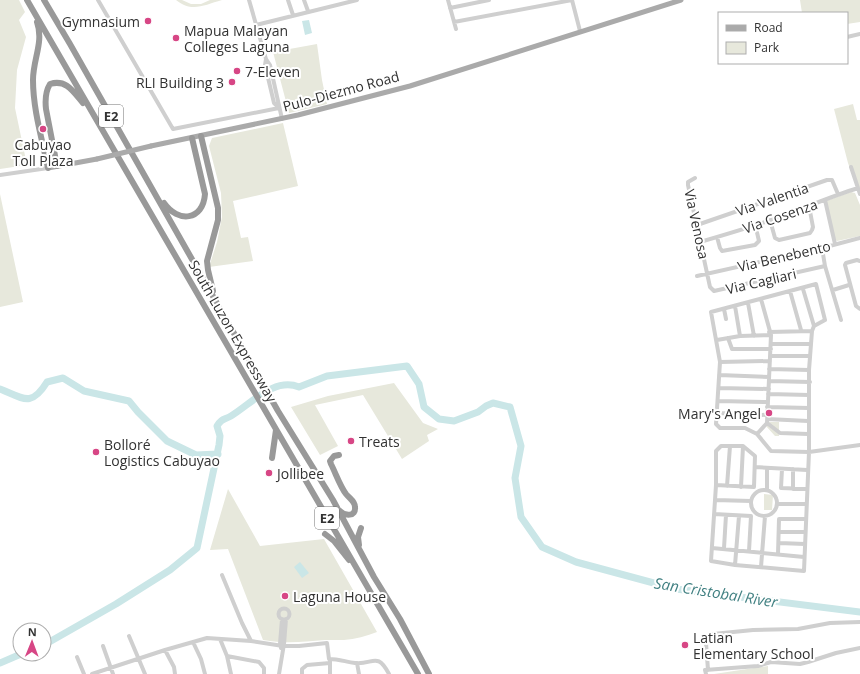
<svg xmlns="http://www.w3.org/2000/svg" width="860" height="674" viewBox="0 0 860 674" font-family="'Open Sans',sans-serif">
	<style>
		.green { fill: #e7e8dc }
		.water { fill: #cae6e7 }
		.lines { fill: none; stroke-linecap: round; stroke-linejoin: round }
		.river { stroke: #cae6e7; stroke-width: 7 }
		.minor { stroke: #cfcfcf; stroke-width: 4 }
		.major { stroke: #aaa; stroke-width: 5 }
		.highway { stroke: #999; stroke-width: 6 }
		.major-bridge { stroke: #aaa; stroke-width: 5 }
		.poi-dot { fill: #d74685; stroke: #fff; stroke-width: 1.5 }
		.labels { text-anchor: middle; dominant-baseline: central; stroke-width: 4; stroke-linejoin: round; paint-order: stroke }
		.shield { fill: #fff; stroke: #707070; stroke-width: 1 }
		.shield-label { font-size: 13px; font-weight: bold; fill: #323232 }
		.poi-label { font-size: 14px; fill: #323232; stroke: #fff; text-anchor: start }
		.street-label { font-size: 14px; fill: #323232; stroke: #fff }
		.water-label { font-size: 15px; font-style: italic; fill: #418082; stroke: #fff }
	</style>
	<rect width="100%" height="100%" fill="#fff"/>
	<!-- green -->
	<path class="green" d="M 0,0 L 19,0 L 25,12 L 19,20 L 26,37 L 17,70 L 15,108 L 27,165 L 0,169 Z
		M 176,0 L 182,0 L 191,4 L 201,4 L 210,0 L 222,0 C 204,5 192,13 176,0 Z
		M 800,0 L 860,0 L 860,22 L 847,24 L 847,13 L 802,13 Z
		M 317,44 L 322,80 L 327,104 L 289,113 L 273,52 Z
		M 853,104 L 857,120 L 860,120 L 860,196 L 848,163 L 834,109 Z
		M 283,123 L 298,186 L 233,201 L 241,238 L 248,237 L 253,261 L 209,267 L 217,242 L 222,217 L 221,193 L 209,146 L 212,138 Z
		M 851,192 L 855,193 L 860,205 L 860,236 L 837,241 L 835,239 L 826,201 Z
		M 0,194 L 23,302 L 0,307 Z
		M 394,383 L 423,423 L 438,429 L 427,435 L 429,441 L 402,459 L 363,395 L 315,405 L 338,446 L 320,455 L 291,407 L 328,396 Z
		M 766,422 L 779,422 L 779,436 L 775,436 L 766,426 Z
		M 228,489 L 260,546 L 324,539 L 377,632 C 367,636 355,639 344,640 C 338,640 331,640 325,640 C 303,642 285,644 263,640 L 228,549 L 210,550 Z
		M 764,494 L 773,495 L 772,510 L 764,510 Z
		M 768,666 L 768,674 L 714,674 Z"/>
	<!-- water -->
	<path class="water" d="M 309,20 L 312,33 L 305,35 L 302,21 Z
		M 300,562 L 309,573 L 302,578 L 294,567 Z"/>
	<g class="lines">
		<!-- river -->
		<path class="river" d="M 0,389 C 23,398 31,408 47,382 L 63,378 L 84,391 L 129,401 L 138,412 L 167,441 L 196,455 L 218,454
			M 44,645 L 116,604 L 170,570 L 197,548 L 219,445 L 220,436 L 217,426 C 222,418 224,420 231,416 C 251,404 274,377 299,387 L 327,376 L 407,366 L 419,384 L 424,407 L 439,419 L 454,421 L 478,412 L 486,406 L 493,403 L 510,407 L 521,446 L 515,478 L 521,517 L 542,547 L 576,562 L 676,589 L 860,612
			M 0,663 L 21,654"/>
		<!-- minor -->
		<path class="minor" d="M 98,0 L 173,129 L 279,108
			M 249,0 L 266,59 L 270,65 L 282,119
			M 288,0 L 293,15
			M 304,0 L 308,11
			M 448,0 L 456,29
			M 572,0 L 580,31
			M 450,8 L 489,0
			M 454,22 L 572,0
			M 256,25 L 357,0
			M 847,37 L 860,34
			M 266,59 L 265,65 L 274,103 L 279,108
			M 851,167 L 860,194
			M 0,175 L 48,168
			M 695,178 L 688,182 L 688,185 L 710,287 L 714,291 L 825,266
			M 825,200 L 835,244
			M 770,220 L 775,238 L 779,240 L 810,233 L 812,230 L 813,227 L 809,206
			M 697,225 L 827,180 L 832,180 L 838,194
			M 717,237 L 720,248 L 722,251 L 755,245 L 759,241 L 755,224
			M 700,242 C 724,235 748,228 771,220 C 800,210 829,197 858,188
			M 822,248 L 825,266 L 841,320
			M 860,261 L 857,260 L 846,263 L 845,265 L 856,306 L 860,309
			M 697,276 L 822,248 L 860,238
			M 803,289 L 814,326
			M 833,290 L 849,285
			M 790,291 L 801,330
			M 748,303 L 754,336
			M 735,306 L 740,336
			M 724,309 L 726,319
			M 769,332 L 812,331
			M 728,338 L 732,349 L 771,349
			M 717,340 L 740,336 L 771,335
			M 771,344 L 811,344
			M 771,356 L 810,356
			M 720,362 L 770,361
			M 769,369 L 809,370
			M 719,375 L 769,377
			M 769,381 L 810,382
			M 719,388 L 769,389
			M 768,394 L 809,395
			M 718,401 L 767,402
			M 767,407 L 809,408
			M 717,413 L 767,415
			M 767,419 L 808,421
			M 767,423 L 780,433 L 808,434
			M 757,434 L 767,423 L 771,335 L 761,299
			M 755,467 L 807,470
			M 782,469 L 781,488 L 807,489
			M 716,485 L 754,487 L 755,456 L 743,446 L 721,446 L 716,451 L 716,485 L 711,561 L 735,565 L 804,571 L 809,452 L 809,370 L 812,331 L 814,326 L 825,320 L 816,284 L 711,312 L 720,362 L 716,424 L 720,428 L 745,428 L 757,434 L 771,451 L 809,452 L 860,445
			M 727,486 L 730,446
			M 741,487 L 743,446
			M 793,489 L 793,469
			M 767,490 L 767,468
			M751 503a13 13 0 1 1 26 0a13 13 0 1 1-26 0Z
			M 715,500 L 751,501
			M 777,504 L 806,504
			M 714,514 L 751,516 L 749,551
			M 779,532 L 805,532
			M 779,543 L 805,544
			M 712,548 L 804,557
			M 724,548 L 726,515
			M 778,554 L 779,519 L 806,519
			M 735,565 L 739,516
			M 761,567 L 765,516
			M 222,575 L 242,623 L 251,641
			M278.5 614a5.5 5.5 0 1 1 11 0a5.5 5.5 0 1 1-11 0Z
			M 129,636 L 145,674
			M 220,639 L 227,656 L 231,674
			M 193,642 L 201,659 L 205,674
			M 103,646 L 113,674
			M 281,648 L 280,644 L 282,619
			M 165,650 L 174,667 L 175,674
			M 227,656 L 259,662 L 264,668 L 264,674
			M 77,657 L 84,674
			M 330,660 L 330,674
			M 357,663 L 359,674
			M 708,670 L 706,643 L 707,639 L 713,634 L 753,630 L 798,629 L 830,623 L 860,622
			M 92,674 L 165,650 L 207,638 L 251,641 L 283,646 L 299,646 L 327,643 L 329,659 C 339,659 346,662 355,663 C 373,665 377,651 389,674
			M 279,674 L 284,644 L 286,619
			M 302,674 L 302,669 L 307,665 L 330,663
			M 706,674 L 705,670 L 758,666 L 771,662 L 800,664 L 808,662 L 836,653 L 860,648"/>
		<!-- major -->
		<path class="major" d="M 151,146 L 298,115 L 410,86 L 681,0
			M 48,168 L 97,159"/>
		<!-- highway -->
		<path class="highway" d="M 27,0 L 418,674
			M 44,0 L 70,44 L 278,411 L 333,500 L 374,577 L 400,619 L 429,674
			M 37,22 C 44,42 33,59 33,80 C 33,109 42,139 48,168
			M 201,136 L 218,208 L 218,220 L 207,261 L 208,270 L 213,291
			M 57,166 L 46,109 C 45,100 45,92 50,84 C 66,79 73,91 83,103
			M 164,203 C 178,223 203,221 205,194 L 192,138
			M 339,455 L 334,456 L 330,461 L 331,464 C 336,474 340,486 346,494 C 350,499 355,501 355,507 C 356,517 345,516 340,511
			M 272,458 L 276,430
			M 325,534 L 334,541 L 349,560
			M 359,545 L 358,537 L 361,528"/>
		<!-- major-bridge -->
		<path class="major-bridge" d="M 97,159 L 151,146"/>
	</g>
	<!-- markers -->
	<g class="poi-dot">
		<circle cx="148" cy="21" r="4"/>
		<circle cx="176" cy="38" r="4"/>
		<circle cx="237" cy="71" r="4"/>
		<circle cx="232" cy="82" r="4"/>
		<circle cx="43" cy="129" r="4"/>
		<circle cx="769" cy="413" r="4"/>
		<circle cx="351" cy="441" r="4"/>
		<circle cx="96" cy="452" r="4"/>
		<circle cx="269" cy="473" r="4"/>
		<circle cx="285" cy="596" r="4"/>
		<circle cx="685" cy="645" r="4"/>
	</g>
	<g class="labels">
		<!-- shield labels -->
		<g class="shield">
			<rect x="99" y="105" width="24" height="22" rx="3"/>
			<rect x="315" y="507" width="24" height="22" rx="3"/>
		</g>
		<g class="shield-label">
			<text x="111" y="116">E2</text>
			<text x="327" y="518">E2</text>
		</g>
		<!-- poi labels -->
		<g class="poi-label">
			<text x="140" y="21" text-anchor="end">Gymnasium</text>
			<text x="184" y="30">Mapua Malayan<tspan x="184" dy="16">Colleges Laguna</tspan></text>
			<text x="245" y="71">7-Eleven</text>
			<text x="224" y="82" text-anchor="end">RLI Building 3</text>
			<text x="43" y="144" text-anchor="middle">Cabuyao<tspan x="43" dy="16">Toll Plaza</tspan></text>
			<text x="761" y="413" text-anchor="end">Mary's Angel</text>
			<text x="359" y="441">Treats</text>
			<text x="104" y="444">Bolloré<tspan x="104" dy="16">Logistics Cabuyao</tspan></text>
			<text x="277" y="473">Jollibee</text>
			<text x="293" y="596">Laguna House</text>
			<text x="693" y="637">Latian<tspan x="693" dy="16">Elementary School</tspan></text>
		</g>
		<!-- street labels -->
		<g class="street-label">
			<text transform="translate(341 91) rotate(-15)">Pulo-Diezmo Road</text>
			<text transform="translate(772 199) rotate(-19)">Via Valentia</text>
			<text transform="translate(780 216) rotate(-19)">Via Cosenza</text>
			<text transform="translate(697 224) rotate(78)">Via Venosa</text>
			<text transform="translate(784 256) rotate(-13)">Via Benebento</text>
			<text transform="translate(761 281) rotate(-13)">Via Cagliari</text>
			<text transform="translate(233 331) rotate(60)">South Luzon Expressway</text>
		</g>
		<!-- water labels -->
		<g class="water-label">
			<text transform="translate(716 592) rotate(9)">San Cristobal River</text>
		</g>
	</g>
	<!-- legend -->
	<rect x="718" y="12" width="130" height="52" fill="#ffffff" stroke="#adadad"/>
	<rect x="726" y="25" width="20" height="6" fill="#aaaaaa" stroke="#adadad"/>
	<text x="754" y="32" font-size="12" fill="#323232">Road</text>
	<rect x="726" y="42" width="20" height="12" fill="#e7e8dc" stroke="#adadad"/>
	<text x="754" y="52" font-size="12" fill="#323232">Park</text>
	<!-- north arrow -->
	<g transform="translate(32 642) rotate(1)"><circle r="19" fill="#ffffff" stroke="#adadad"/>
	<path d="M0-3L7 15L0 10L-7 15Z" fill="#d74685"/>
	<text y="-6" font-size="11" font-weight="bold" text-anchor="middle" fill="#323232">N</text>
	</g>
</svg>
